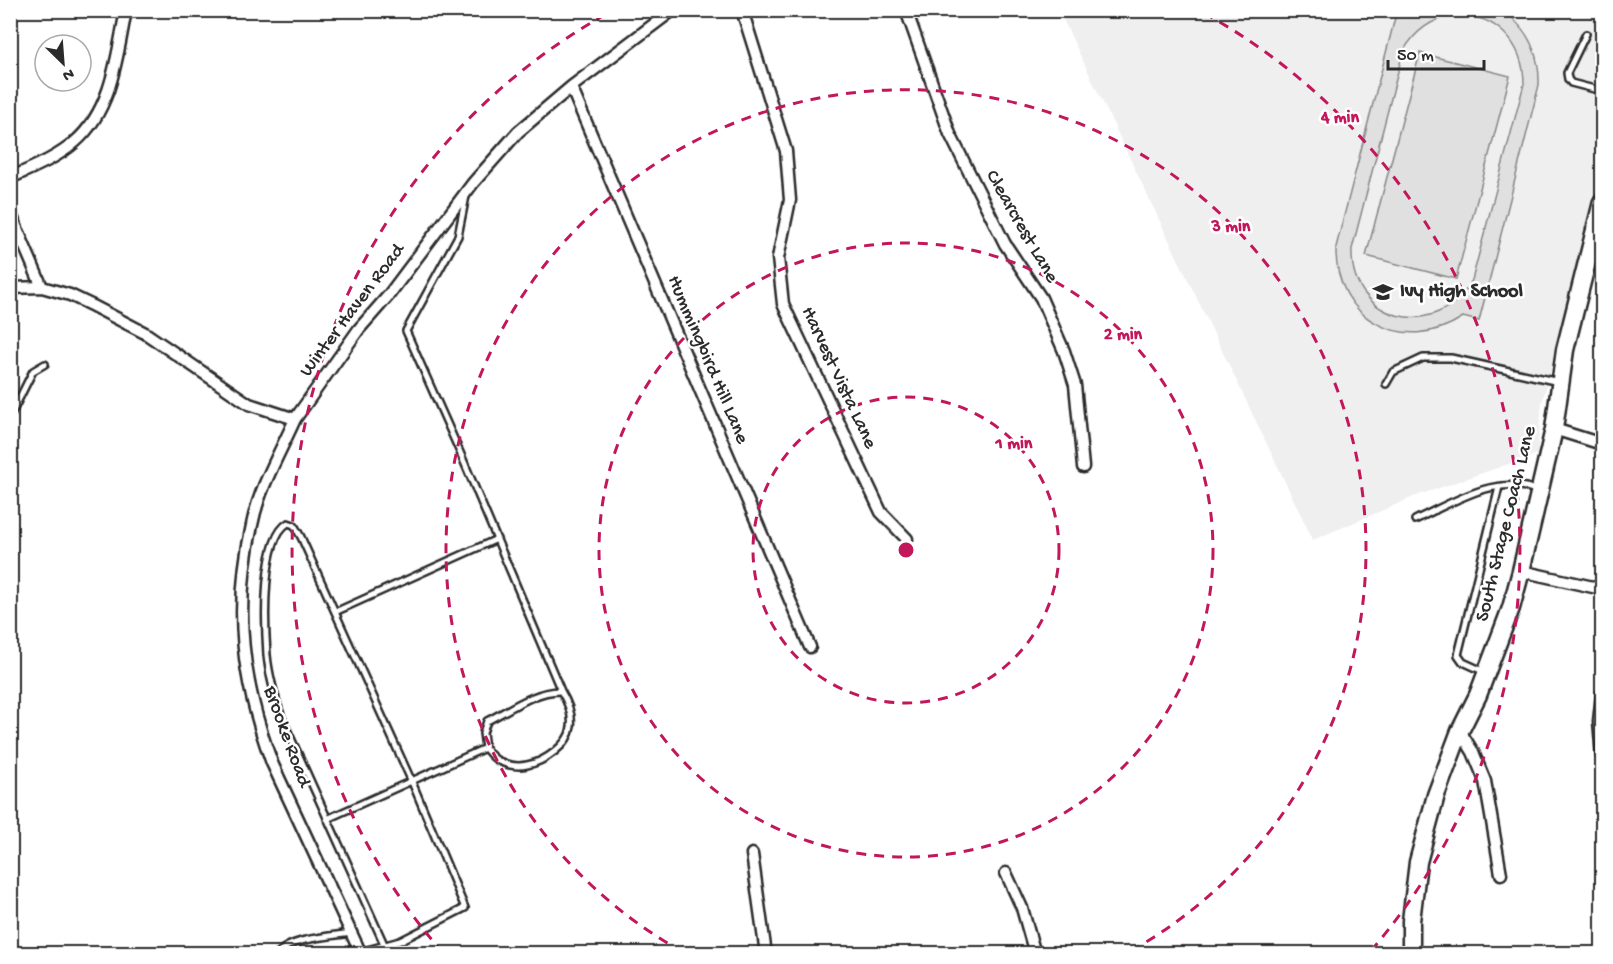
<svg xmlns="http://www.w3.org/2000/svg" width="1613" height="964" viewBox="0 0 1613 964" font-family="'Gochi Hand',sans-serif">
	<style>
		.built { fill: #efefef }
		.green { fill: #e0e0e0; stroke: #868686; stroke-width: 1.5; fill-rule: evenodd }
		.lines { fill: none; stroke-linecap: round; stroke-linejoin: round }
		.service-casing { stroke: #2b2b2b; stroke-width: 10 }
		.minor-casing { stroke: #2b2b2b; stroke-width: 15 }
		.secondary-casing { stroke: #2b2b2b; stroke-width: 21 }
		.service { stroke: #fff; stroke-width: 5 }
		.minor { stroke: #fff; stroke-width: 10 }
		.secondary { stroke: #fff; stroke-width: 16 }
		.ring { fill: none; stroke: #c2185b; stroke-width: 3; stroke-dasharray: 10 8 }
		.labels { text-anchor: middle; dominant-baseline: central; stroke-width: 5; stroke-linejoin: round; paint-order: stroke }
		.street-label { font-size: 20px; fill: #2b2b2b; stroke: #fff }
		.poi-label { font-size: 20px; font-weight: bold; fill: #2b2b2b; stroke: #fff; text-anchor: start }
		.centre { fill: #c2185b; stroke: #fff; stroke-width: 3 }
		.ring-label { font-size: 18px; text-anchor: middle; font-weight: bold; fill: #c2185b; stroke: #fff; stroke-width: 5; stroke-linejoin: round; paint-order: stroke }
	</style>
	<rect width="100%" height="100%" fill="#fff"/>
	<filter id="ink" filterUnits="userSpaceOnUse"><feTurbulence type="fractalNoise" baseFrequency=".0167" numOctaves="2"/><feDisplacementMap in="SourceGraphic" scale="12" xChannelSelector="R" yChannelSelector="G"/><feConvolveMatrix kernelMatrix="1 2 1 2 8 2 1 2 1" color-interpolation-filters="sRGB"/></filter>
	<g filter="url(#ink)">
		<!-- built -->
		<path class="built" d="M 1059,11 L 1602,11 L 1602,174 L 1542,403 L 1537,454 L 1416,496 L 1313,540 Z"/>
		<!-- green -->
		<path class="green" d="M 1419,11 L 1504,11 C 1529,30 1540,54 1539,85 L 1479,321 L 1463,317 C 1404,356 1334,319 1336,247 L 1396,14 L 1410,17 ZM 1457,15 C 1497,15 1524,44 1524,84 L 1472,280 C 1438,343 1349,322 1352,249 L 1403,52 C 1415,30 1432,18 1457,15 Z
			M 1420,53 L 1510,76 L 1456,279 L 1366,256 Z"/>
		<g class="lines">
			<!-- service casing -->
			<g class="service-casing">
				<path id="service" d="M 1586,34 L 1567,73 L 1568,79 L 1571,83 L 1602,91
					M 466,196 L 458,236 L 406,331 L 462,457 L 561,691
					M 1386,384 L 1393,372 L 1423,358 L 1451,358 L 1559,382
					M 10,417 L 33,371 L 45,364
					M 1415,520 C 1452,503 1495,474 1536,490
					M 335,612 L 497,539
					M 1485,672 L 1463,662 L 1458,655 L 1499,487
					M 327,819 L 485,748 C 489,753 493,759 499,761 C 507,765 518,767 527,765 C 544,762 569,745 571,727 C 573,715 567,701 561,691 C 536,690 509,710 487,721 L 483,733 L 485,748
					M 360,952 L 400,941 L 465,908 L 412,782 L 301,537 L 294,525 L 288,523 C 261,539 265,626 267,655 C 269,676 275,697 282,718 L 384,944
					M 278,954 C 289,938 333,936 351,933"/>
			</g>
			<!-- minor casing -->
			<g class="minor-casing">
				<path id="minor" d="M 742,10 L 786,151 L 790,200 L 778,258 L 783,304 L 881,512 L 907,539
					M 906,10 L 950,134 L 1005,244 L 1041,298 L 1064,351 L 1075,385 L 1083,467
					M 571,87 L 810,647
					M 10,178 C 32,168 57,158 75,142 C 112,110 117,56 126,10
					M 10,212 L 42,287
					M 10,288 L 42,287 L 70,295 L 93,306 L 145,333 L 249,404 L 295,419 L 359,329 L 388,296 L 473,183 L 518,132 L 571,87 L 673,10
					M 295,419 C 280,453 259,488 252,525 C 233,610 242,682 272,763 L 361,954
					M 1554,429 L 1602,444
					M 1521,571 L 1602,589
					M 1602,694 L 1599,721 L 1602,756
					M 1460,731 L 1473,752 L 1485,781 L 1501,874
					M 752,854 L 766,954
					M 1006,873 L 1022,908 L 1035,954"/>
			</g>
			<!-- secondary casing -->
			<g class="secondary-casing">
				<path id="secondary" d="M 1411,954 L 1411,921 L 1418,862 L 1436,795 L 1460,731 L 1478,695 L 1511,608 L 1521,571 L 1554,429 L 1565,350 L 1602,202"/>
			</g>
			<!-- service -->
			<use href="#service" class="service"/>
			<!-- minor -->
			<use href="#minor" class="minor"/>
			<!-- secondary -->
			<use href="#secondary" class="secondary"/>
		</g>
	</g>
	<!-- distance rings -->
	<g class="ring">
		<circle cx="906" cy="550" r="153"/>
		<circle cx="906" cy="550" r="307"/>
		<path d="M683 952A460 460 0 1 1 1129 952"/>
		<path d="M443 953A614 614 0 0 1 608 13M1204 13A614 614 0 0 1 1369 953"/>
	</g>
	<!-- icons -->
	<defs>
		<g id="school-bare" transform="scale(1.62)"><path d="M0-5L7-2L0 1L-7-2ZM-4 1L0 2.5L4 1V4Q0 6-4 4Z" fill="#2b2b2b" stroke="#fff" stroke-width="2.5" paint-order="stroke"/></g>
	</defs>
	<g fill-rule="evenodd">
		<use href="#school-bare" x="1383" y="292"/>
	</g>
	<g class="labels">
		<!-- street labels -->
		<g class="street-label">
			<text transform="translate(1021 227) rotate(60)">Clearcrest Lane</text>
			<text transform="translate(353 311) rotate(-53)">Winter Haven Road</text>
			<text transform="translate(707 360) rotate(67)">Hummingbird Hill Lane</text>
			<text transform="translate(838 378) rotate(65)">Harvest Vista Lane</text>
			<text transform="translate(1507 524) rotate(-76)">South Stage Coach Lane</text>
			<text transform="translate(286 737) rotate(70)">Brooke Road</text>
		</g>
		<!-- poi labels -->
		<g class="poi-label">
			<text x="1400" y="292">Ivy High School</text>
		</g>
	</g>
	<circle cx="906" cy="550" r="9" class="centre"/>
	<g class="ring-label">
		<text x="1340" y="122">4 min</text>
		<text x="1231" y="231">3 min</text>
		<text x="1123" y="339">2 min</text>
		<text x="1014" y="448">1 min</text>
	</g>
	<!-- margin -->
	<rect width="1613" height="964" fill="none" stroke="#fff" stroke-width="36"/>
	<rect x="18" y="18" width="1577" height="928" fill="none" stroke="#2b2b2b" stroke-width="2" filter="url(#ink)"/>
	<!-- north arrow -->
	<g transform="translate(63 63) rotate(155)"><circle r="28" fill="#ffffff" stroke="#aaaaaa" stroke-width="1.5"/>
	<path d="M0-4.5L10 22L0 15L-10 22Z" fill="#2b2b2b"/>
	<text y="-9" font-size="16" font-weight="bold" text-anchor="middle" fill="#2b2b2b">N</text>
	</g>
	<!-- scale -->
	<path d="M1388 60v9h96v-9" fill="none" stroke="#2b2b2b" stroke-width="3"/>
	<text x="1397" y="60" font-size="18" fill="#2b2b2b" stroke="#ffffff" stroke-width="4.5" paint-order="stroke">50 m</text>
</svg>
